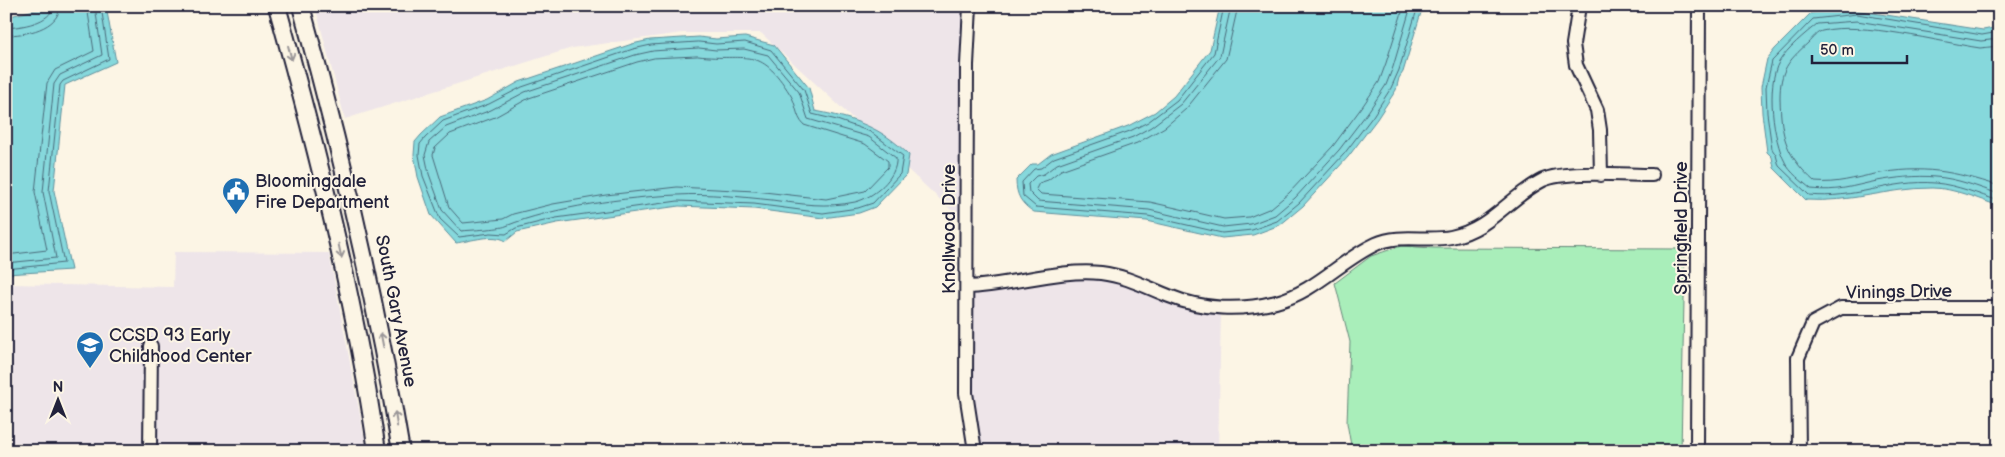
<svg xmlns="http://www.w3.org/2000/svg" width="2005" height="457" viewBox="0 0 2005 457" font-family="'Balsamiq Sans',sans-serif">
	<style>
		.built { fill: #eee5e9 }
		.green { fill: #a9eeba; stroke: #66887a }
		.water { fill: #86d8dc; stroke: #5e8f9c }
		.lines { fill: none; stroke-linecap: round; stroke-linejoin: round }
		.shore { stroke: #4a6b7b; stroke-width: 1 }
		.minor-casing { stroke: #22223b; stroke-width: 16 }
		.major-casing { stroke: #22223b; stroke-width: 20 }
		.minor { stroke: #fcf5e5; stroke-width: 12 }
		.major { stroke: #fcf5e5; stroke-width: 16 }
		.oneway { stroke: #9a9698 }
		.labels { text-anchor: middle; dominant-baseline: central; stroke-width: 4; stroke-linejoin: round; paint-order: stroke }
		.poi-label { font-size: 18px; fill: #22223b; stroke: #fcf5e5; text-anchor: start }
		.street-label { font-size: 18px; fill: #22223b; stroke: #fcf5e5 }
	</style>
	<rect width="100%" height="100%" fill="#fcf5e5"/>
	<filter id="ink" filterUnits="userSpaceOnUse"><feTurbulence type="fractalNoise" baseFrequency=".02" numOctaves="2"/><feDisplacementMap in="SourceGraphic" scale="10" xChannelSelector="R" yChannelSelector="G"/><feConvolveMatrix kernelMatrix="1 2 1 2 8 2 1 2 1" color-interpolation-filters="sRGB"/></filter>
	<g filter="url(#ink)">
		<!-- built -->
		<path class="built" d="M 315,6 L 966,6 L 962,220 L 761,33 L 682,33 L 572,48 L 345,119 Z
			M 174,252 L 329,253 L 367,451 L 6,451 L 6,284 L 173,287 Z
			M 1101,278 L 1221,312 L 1218,451 L 981,451 L 974,404 L 974,292 L 1064,279 Z"/>
		<!-- green -->
		<path class="green" d="M 1401,246 L 1433,248 L 1685,249 L 1681,451 L 1352,451 L 1347,423 L 1350,342 L 1335,283 L 1371,256 Z"/>
		<!-- water -->
		<path class="water" d="M 51,6 L 106,6 L 116,62 L 65,85 L 54,191 L 71,270 L 6,274 L 6,17 Z
			M 1220,6 L 1423,6 L 1403,72 L 1399,78 L 1396,90 L 1377,119 L 1348,157 L 1303,206 L 1280,225 L 1253,235 L 1222,238 L 1147,221 L 1034,212 C 1021,204 1016,195 1016,180 L 1032,164 L 1038,164 L 1051,154 L 1128,126 L 1155,112 L 1174,96 L 1210,50 Z
			M 1847,9 L 1983,30 L 1999,27 L 1999,206 C 1978,199 1954,188 1932,188 C 1888,188 1851,203 1806,200 L 1774,168 L 1772,157 L 1767,152 L 1762,113 L 1761,87 L 1767,59 L 1775,49 L 1811,13 Z
			M 699,37 L 716,39 L 745,37 L 774,45 L 809,88 L 815,111 C 853,118 881,127 909,155 L 906,175 L 875,207 L 859,213 L 823,218 L 754,209 L 679,206 L 557,223 L 517,232 L 506,241 C 494,233 470,241 456,243 L 431,215 L 418,177 L 414,155 L 415,142 L 421,135 L 440,117 L 487,100 L 519,82 L 632,44 L 650,40 Z"/>
		<g class="lines">
			<!-- shore -->
			<path class="shore" d="M 1224,6 L 1214,53 L 1177,100 L 1148,122 L 1130,131 L 1054,158 L 1041,168 L 1034,169 L 1022,182 L 1023,196 L 1036,207 L 1148,216 L 1222,233 L 1252,230 L 1277,221 L 1299,203 L 1344,154 L 1373,116 L 1391,88 L 1399,70 L 1418,6
				M 1231,6 L 1220,56 L 1181,104 L 1151,127 L 1133,137 L 1057,164 L 1044,174 L 1036,176 L 1028,184 L 1029,192 L 1038,201 L 1149,210 L 1223,227 L 1251,224 L 1275,215 L 1295,198 L 1339,150 L 1368,112 L 1386,85 L 1393,67 L 1411,6
				M 1238,6 L 1226,59 L 1186,109 L 1165,127 L 1137,143 L 1061,170 L 1048,180 L 1039,183 L 1036,189 L 1041,194 L 1150,202 L 1224,219 L 1249,217 L 1271,208 L 1289,193 L 1333,146 L 1362,107 L 1379,82 L 1386,63 L 1404,6
				M 6,28 C 20,27 52,23 53,6
				M 1999,32 L 1982,35 L 1857,14 L 1813,19 L 1772,61 L 1766,87 L 1767,113 L 1772,149 L 1776,155 L 1779,166 L 1809,195 C 1853,200 1893,179 1935,183 C 1957,185 1978,194 1999,201
				M 6,35 C 25,35 59,29 60,6
				M 1999,39 L 1981,41 L 1857,21 L 1817,24 C 1805,34 1787,48 1779,62 C 1766,85 1773,140 1785,162 C 1789,172 1803,182 1811,189 C 1838,192 1852,186 1877,181 C 1894,178 1917,175 1935,177 C 1956,178 1978,187 1999,194
				M 699,42 L 716,44 L 745,42 L 771,50 L 804,90 L 812,114 L 837,120 L 871,132 L 903,156 L 900,174 L 873,203 L 858,208 L 823,213 L 754,204 L 678,201 L 556,218 L 516,228 L 506,234 L 491,233 L 459,237 L 440,219 L 423,176 L 419,155 L 420,144 L 425,138 L 443,121 L 489,104 L 522,87 L 633,49 L 651,45 Z
				M 1999,46 L 1980,48 C 1939,42 1861,21 1822,31 C 1817,32 1812,39 1808,43 C 1788,61 1780,70 1780,98 C 1781,137 1786,156 1815,182 C 1837,184 1854,178 1875,174 C 1923,165 1953,171 1999,186
				M 699,48 L 716,50 L 744,49 L 768,55 L 799,92 L 808,119 L 869,137 L 896,158 C 898,177 873,198 855,202 C 827,208 800,204 772,200 C 742,197 708,193 677,195 C 626,197 553,207 506,226 C 500,229 470,230 461,231 L 442,210 L 429,174 L 425,155 L 429,142 L 446,127 L 491,110 L 525,92 L 635,55 L 653,51 Z
				M 698,56 C 747,62 759,44 790,94 C 797,104 795,116 804,125 L 865,144 L 888,161 L 888,167 L 865,191 L 826,199 L 755,191 L 677,187 L 606,195 L 553,204 L 513,214 L 503,219 L 463,223 L 449,207 L 433,155 L 435,148 L 450,134 L 495,117 L 529,98 L 637,62 L 654,58 Z
				M 6,255 L 47,250 L 35,192 L 47,83 L 55,70 L 94,51 L 87,6
				M 6,263 L 56,258 L 43,192 L 54,84 L 60,75 L 102,55 L 95,6
				M 6,269 L 64,263 L 49,191 L 60,85 L 63,81 L 109,59 L 101,6"/>
			<!-- minor casing -->
			<g class="minor-casing">
				<path id="minor" d="M 970,6 L 967,65 L 966,393 L 975,451
					M 1579,6 L 1573,44 L 1576,65 L 1597,110 L 1600,130 L 1601,175
					M 967,287 C 1009,286 1061,268 1101,273 C 1126,276 1146,287 1169,296 C 1203,310 1241,311 1276,302 C 1315,292 1341,260 1376,244 C 1400,233 1426,242 1451,237 C 1491,229 1509,197 1543,180 C 1565,170 1625,175 1652,175
					M 150,451 L 151,346
					M 1697,451 L 1699,6
					M 1799,451 L 1798,358 L 1813,323 L 1841,308 L 1999,308"/>
			</g>
			<!-- major casing -->
			<g class="major-casing">
				<path id="major" d="M 277,6 C 318,153 355,300 377,451
					M 301,6 C 342,153 376,300 401,451"/>
			</g>
			<!-- minor -->
			<use href="#minor" class="minor"/>
			<!-- major -->
			<use href="#major" class="major"/>
		</g>
		<!-- one-way arrows -->
		<defs><path id="oneway-shaft" d="M-6 0H5M1.5-3L5.5 0L1.5 3" fill="none" stroke-width="1.6" stroke-linecap="round" stroke-linejoin="round" transform="scale(1.25)"/></defs>
		<g class="oneway">
			<use href="#oneway-shaft" transform="translate(290 53) rotate(75)"/>
			<use href="#oneway-shaft" transform="translate(340 251) rotate(78)"/>
			<use href="#oneway-shaft" transform="translate(382 340) rotate(-101)"/>
			<use href="#oneway-shaft" transform="translate(396 419) rotate(-99)"/>
		</g>
	</g>
	<!-- icons -->
	<defs>
		<g id="civic-pin" transform="scale(1.4375)"><path d="M0 17L-7.5 6A9.5 9.5 0 1 1 7.5 6Z" fill="#1f6fb2" stroke="#fcf5e5"/><path d="M-.6-6.5H3V-4.5H.6V-3L4-1V1h2V6H-6V1h2V-1L-.6-3ZM-1.2 2.5V6h2.4V2.5Z" fill="#fff"/></g>
		<g id="school-pin" transform="scale(1.4375)"><path d="M0 17L-7.5 6A9.5 9.5 0 1 1 7.5 6Z" fill="#1f6fb2" stroke="#fcf5e5"/><path d="M0-5L7-2L0 1L-7-2ZM-4 1L0 2.5L4 1V4Q0 6-4 4Z" fill="#fff"/></g>
	</defs>
	<g fill-rule="evenodd">
		<use href="#civic-pin" x="236" y="191"/>
		<use href="#school-pin" x="90" y="345"/>
	</g>
	<g class="labels">
		<!-- poi labels -->
		<g class="poi-label">
			<text x="255" y="181">Bloomingdale<tspan x="255" dy="21">Fire Department</tspan></text>
			<text x="109" y="335">CCSD 93 Early<tspan x="109" dy="21">Childhood Center</tspan></text>
		</g>
		<!-- street labels -->
		<g class="street-label">
			<text transform="translate(1681 228) rotate(-90)">Springfield Drive</text>
			<text transform="translate(949 229) rotate(-90)">Knollwood Drive</text>
			<text transform="translate(1899 292) rotate(-1)">Vinings Drive</text>
			<text transform="translate(396 311) rotate(79)">South Gary Avenue</text>
		</g>
	</g>
	<!-- margin -->
	<rect width="2005" height="457" fill="none" stroke="#fcf5e5" stroke-width="25"/>
	<rect x="12" y="12" width="1980" height="432" fill="none" stroke="#22223b" stroke-width="2" filter="url(#ink)"/>
	<!-- north arrow -->
	<g transform="translate(58 400)" stroke="#fcf5e5" stroke-width="4" paint-order="stroke">
	<path d="M0-4L9 19L0 12L-9 19Z" fill="#22223b"/>
	<text y="-8" font-size="14" font-weight="bold" text-anchor="middle" fill="#22223b">N</text>
	</g>
	<!-- scale -->
	<path d="M1812 55v8h95v-8" fill="none" stroke="#22223b" stroke-width="2.5"/>
	<text x="1820" y="55" font-size="15" fill="#22223b" stroke="#fcf5e5" stroke-width="4" paint-order="stroke">50 m</text>
</svg>
